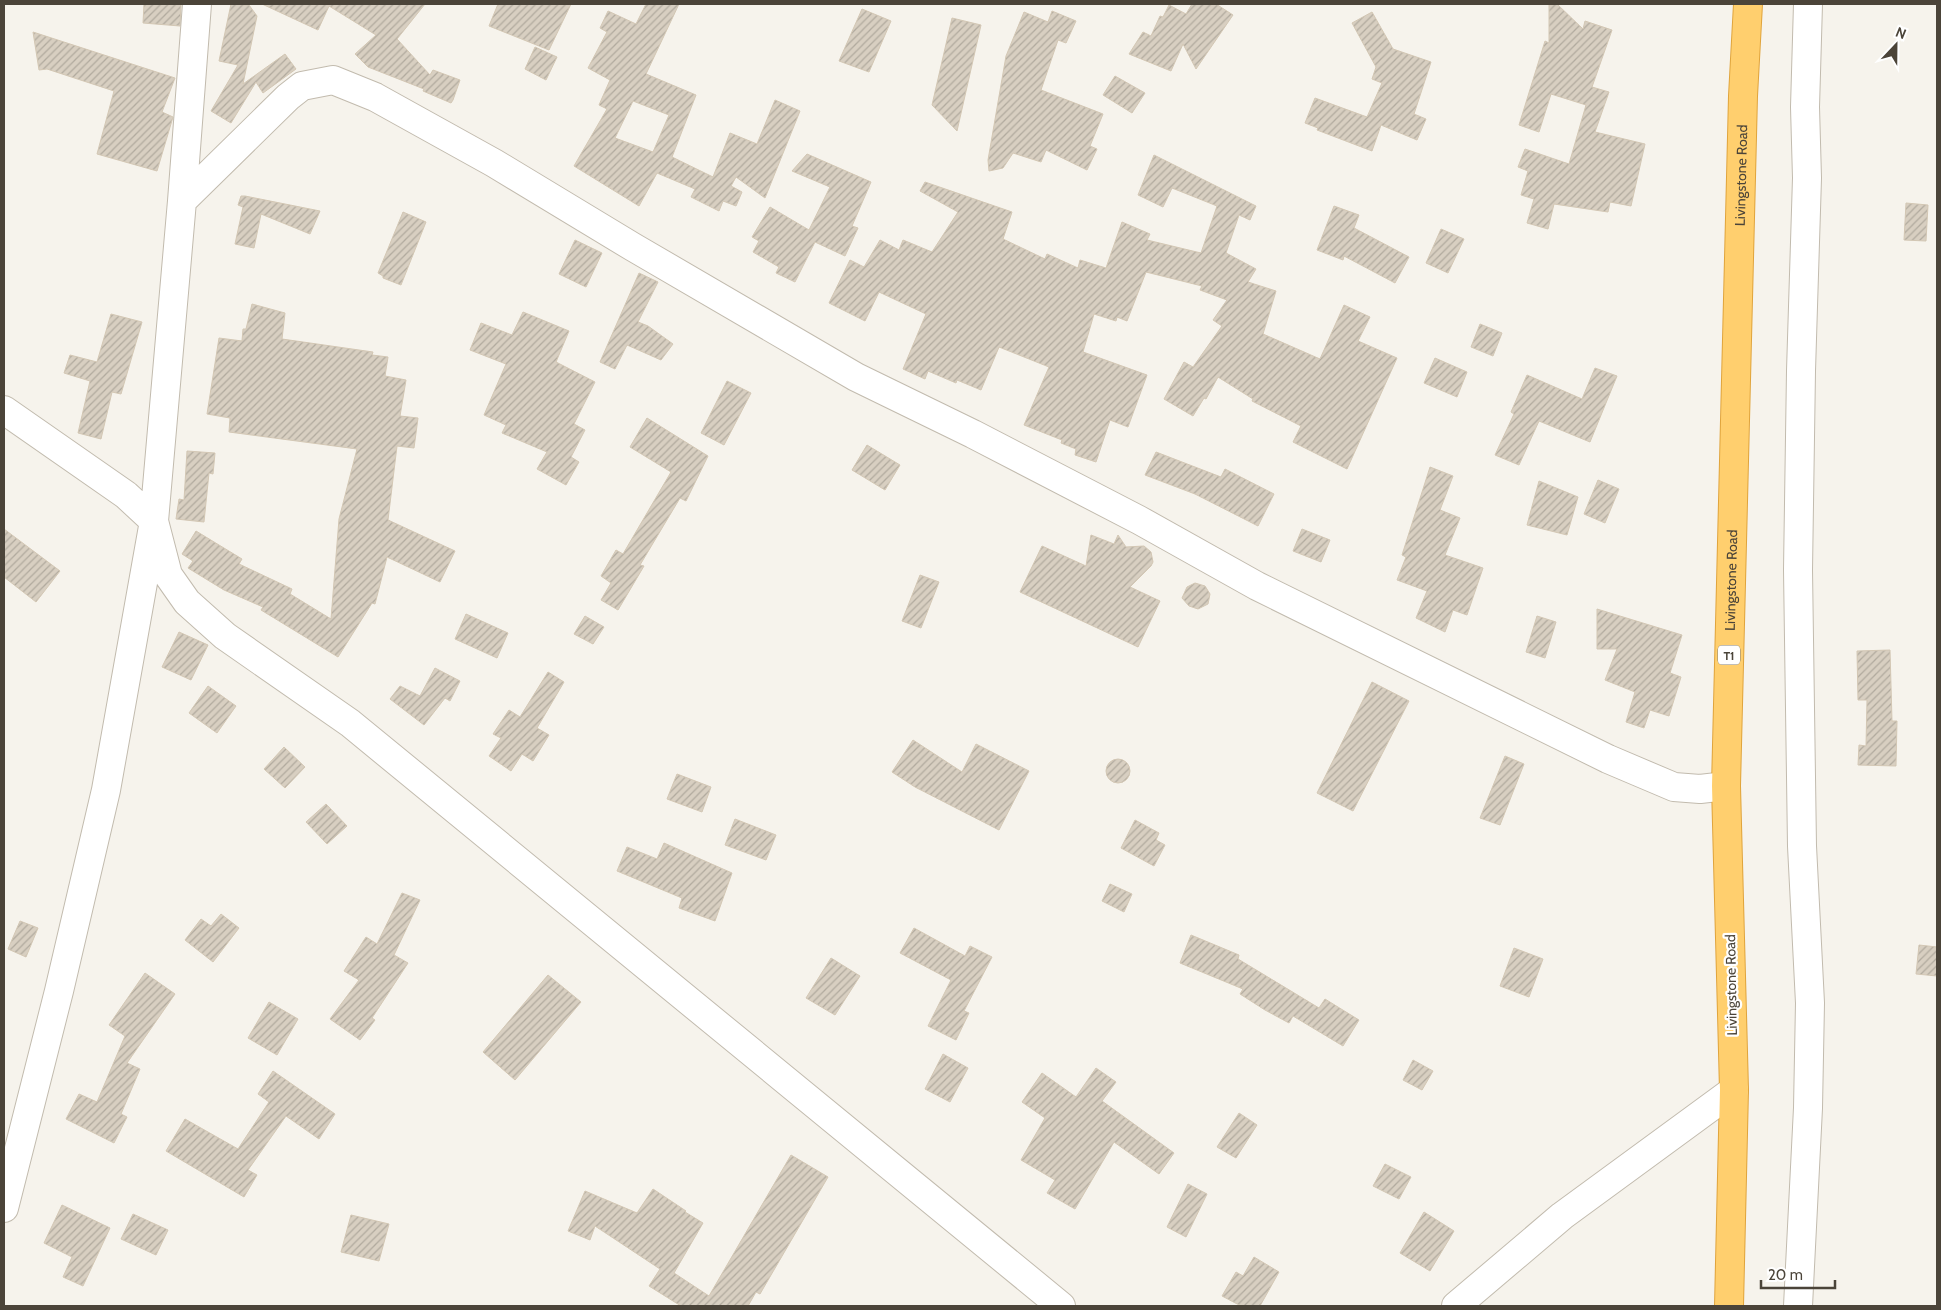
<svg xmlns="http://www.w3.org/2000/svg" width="1941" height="1310" viewBox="0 0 1941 1310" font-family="Cabin,sans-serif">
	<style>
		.building { fill: url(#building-hatch); stroke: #d3c7b4; fill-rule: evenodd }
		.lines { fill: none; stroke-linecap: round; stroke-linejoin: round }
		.minor-casing { stroke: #c2bbae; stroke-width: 30 }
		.highway-casing { stroke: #e0a43c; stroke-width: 30 }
		.minor { stroke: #fff; stroke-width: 28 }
		.highway { stroke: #ffcf6e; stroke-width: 28 }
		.labels { text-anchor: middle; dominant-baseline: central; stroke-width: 4.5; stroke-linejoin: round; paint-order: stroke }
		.shield { fill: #fff; stroke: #817c74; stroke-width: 1 }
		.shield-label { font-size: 12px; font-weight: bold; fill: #4b4439 }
		.street-label { font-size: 14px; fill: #4b4439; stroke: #fff }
	</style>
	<defs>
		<pattern id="building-hatch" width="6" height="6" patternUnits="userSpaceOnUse" patternTransform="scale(1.25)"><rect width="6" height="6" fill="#d8cfc1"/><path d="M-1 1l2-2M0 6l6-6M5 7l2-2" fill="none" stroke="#b1aa9e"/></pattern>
	</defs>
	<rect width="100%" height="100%" fill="#f6f3ec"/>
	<!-- building -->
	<path class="building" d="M 144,4 L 181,4 L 180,26 L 143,23 Z
		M 231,4 L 249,5 L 257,16 L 243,84 L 285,54 L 296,69 L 263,93 L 256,82 L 231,123 L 211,111 L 238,65 L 219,61 Z
		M 262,4 L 425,4 L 397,39 L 430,75 L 433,70 L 460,80 L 453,100 L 451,103 L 423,91 L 424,89 L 368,67 L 355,54 L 376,35 L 329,6 L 318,30 Z
		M 498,4 L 571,4 L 549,50 L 489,26 Z
		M 646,4 L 679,4 L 646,74 L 696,95 L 672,157 L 713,177 L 730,133 L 757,144 L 775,100 L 800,111 L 765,198 L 736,177 L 731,186 L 742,192 L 736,206 L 723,201 L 719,211 L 691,197 L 695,189 L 657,173 L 639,206 L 574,166 L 607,109 L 599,105 L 610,80 L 588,68 L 607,32 L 600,28 L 608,11 L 636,24 ZM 633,101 L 669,115 L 653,152 L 615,138 Z
		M 1192,4 L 1216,4 L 1233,15 L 1196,69 L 1183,44 L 1171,71 L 1129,54 L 1143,32 L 1151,36 L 1160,16 L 1163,17 L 1169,5 L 1186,14 Z
		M 1549,4 L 1557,4 L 1583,29 L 1585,21 L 1612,30 L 1592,87 L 1609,92 L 1595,132 L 1645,144 L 1631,206 L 1610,202 L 1608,212 L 1554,204 L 1548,229 L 1527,223 L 1534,199 L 1521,195 L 1528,171 L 1518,167 L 1525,149 L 1569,164 L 1586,105 L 1551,94 L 1539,132 L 1519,125 L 1545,41 L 1549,43 Z
		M 862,9 L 891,21 L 869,72 L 839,61 Z
		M 1052,11 L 1076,21 L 1066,43 L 1058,40 L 1041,90 L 1103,114 L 1090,146 L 1097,149 L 1087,170 L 1046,150 L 1041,162 L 1013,153 L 1003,168 L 989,171 L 988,160 L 1006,56 L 1024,12 L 1048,22 Z
		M 1372,12 L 1393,49 L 1431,62 L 1414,114 L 1426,119 L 1417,140 L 1381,125 L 1372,151 L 1317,130 L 1318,128 L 1305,123 L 1315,98 L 1367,117 L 1382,83 L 1372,79 L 1376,67 L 1352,23 Z
		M 952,18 L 981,25 L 957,131 L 932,105 Z
		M 33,32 L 175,78 L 162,112 L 173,117 L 157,171 L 97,154 L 114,91 L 47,69 L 39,70 Z
		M 535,47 L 557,57 L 546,80 L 525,69 Z
		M 1115,76 L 1145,93 L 1132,113 L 1103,95 Z
		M 807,154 L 871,182 L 852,226 L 858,228 L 845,256 L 815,242 L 795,282 L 776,273 L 779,267 L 753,252 L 759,241 L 752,237 L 770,207 L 809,230 L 830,187 L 792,171 Z
		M 1154,155 L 1256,206 L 1250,220 L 1239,215 L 1226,253 L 1256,269 L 1248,282 L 1276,291 L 1263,334 L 1320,359 L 1344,305 L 1370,317 L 1358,341 L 1397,358 L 1347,469 L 1293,442 L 1301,426 L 1252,401 L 1253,399 L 1218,377 L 1206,399 L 1204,398 L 1193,416 L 1164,399 L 1184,362 L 1193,367 L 1222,326 L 1213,320 L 1227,300 L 1200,290 L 1202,286 L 1146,272 L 1127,321 L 1117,317 L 1116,321 L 1094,314 L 1083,352 L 1147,375 L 1128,427 L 1110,420 L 1096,462 L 1075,455 L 1076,449 L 1061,443 L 1062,440 L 1024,425 L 1049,367 L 999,347 L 981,390 L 957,380 L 956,383 L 928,371 L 925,379 L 903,369 L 926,314 L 879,292 L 865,321 L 829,303 L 850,260 L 864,267 L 880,240 L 899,250 L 903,240 L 932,252 L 958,212 L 920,191 L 925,182 L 1012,212 L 1003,239 L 1045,259 L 1047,254 L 1078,268 L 1080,260 L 1106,268 L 1122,222 L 1150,234 L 1147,240 L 1201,253 L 1217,206 L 1172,188 L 1163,207 L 1138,195 Z
		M 241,196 L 245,196 L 320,211 L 310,234 L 261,214 L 254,248 L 235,244 L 243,207 L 238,205 Z
		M 1906,203 L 1928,205 L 1926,241 L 1904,240 Z
		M 1334,206 L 1359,215 L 1354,228 L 1409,257 L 1395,283 L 1344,256 L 1343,260 L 1317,250 Z
		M 403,212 L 426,222 L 401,285 L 383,278 L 383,276 L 378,273 Z
		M 1441,229 L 1464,239 L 1448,273 L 1426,263 Z
		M 575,240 L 602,253 L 586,287 L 559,274 Z
		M 639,273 L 658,282 L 638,322 L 648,326 L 673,344 L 661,360 L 627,345 L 615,369 L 600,362 Z
		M 252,304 L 285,313 L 282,339 L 373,352 L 372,355 L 388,357 L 385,376 L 406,380 L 400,416 L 418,418 L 414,448 L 397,446 L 388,520 L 455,551 L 440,582 L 387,557 L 375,604 L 372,603 L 338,657 L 261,610 L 263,607 L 224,590 L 188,568 L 193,561 L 182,554 L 196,531 L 242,559 L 239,564 L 292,589 L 290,594 L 331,619 L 339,519 L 357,449 L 229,432 L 230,418 L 207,414 L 219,338 L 242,341 L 243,329 L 246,329 Z
		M 523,312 L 569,331 L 556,362 L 595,382 L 574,424 L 585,430 L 571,457 L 579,462 L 566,485 L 537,469 L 547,452 L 502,433 L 506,425 L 484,415 L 506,364 L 470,350 L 481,323 L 512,335 Z
		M 111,314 L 142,322 L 121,394 L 112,392 L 101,439 L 78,433 L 90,381 L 64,373 L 70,355 L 97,362 Z
		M 1480,324 L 1502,333 L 1493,356 L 1471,347 Z
		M 1435,358 L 1467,372 L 1457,397 L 1424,383 Z
		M 1595,368 L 1617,376 L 1590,442 L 1539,421 L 1519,465 L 1495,455 L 1514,414 L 1511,412 L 1527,375 L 1582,399 Z
		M 727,381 L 751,393 L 724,445 L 701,433 Z
		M 647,418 L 708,456 L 686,501 L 680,498 L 640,565 L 644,566 L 618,610 L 601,600 L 611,583 L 601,576 L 616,550 L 623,554 L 671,472 L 630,447 Z
		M 867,445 L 900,465 L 885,490 L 852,470 Z
		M 187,451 L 215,453 L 213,474 L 209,473 L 204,522 L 176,519 L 179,499 L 184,500 Z
		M 1156,452 L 1221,477 L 1225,469 L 1274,494 L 1258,526 L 1195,494 L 1145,475 Z
		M 1430,467 L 1453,476 L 1440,510 L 1460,518 L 1445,555 L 1483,568 L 1467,615 L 1453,610 L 1445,632 L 1416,618 L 1427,591 L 1397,580 L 1406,557 L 1402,555 Z
		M 1598,480 L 1619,489 L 1605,523 L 1584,514 Z
		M 1539,481 L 1578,497 L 1567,535 L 1527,525 Z
		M 4,529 L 60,571 L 36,602 L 4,577 Z
		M 1302,529 L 1330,540 L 1321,562 L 1293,551 Z
		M 1091,535 L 1114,544 L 1118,535 L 1126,547 L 1144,546 L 1151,552 L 1153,562 L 1151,566 L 1130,587 L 1160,601 L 1138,647 L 1020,592 L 1042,546 L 1086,566 Z
		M 920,575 L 939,582 L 921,628 L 902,621 Z
		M 1195,583 L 1205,586 L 1210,594 L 1208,604 L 1198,609 L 1189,606 L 1182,598 L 1187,587 Z
		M 1597,609 L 1682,635 L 1670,673 L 1681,677 L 1669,716 L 1650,710 L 1644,728 L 1626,722 L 1635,692 L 1605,680 L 1617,649 L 1597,649 Z
		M 466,614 L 508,633 L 497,658 L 455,639 Z
		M 585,616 L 604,627 L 593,644 L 574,634 Z
		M 1537,616 L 1556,622 L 1545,658 L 1526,652 Z
		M 179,632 L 208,645 L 191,680 L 162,667 Z
		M 1890,650 L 1892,721 L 1897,721 L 1896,766 L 1858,765 L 1859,745 L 1866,746 L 1867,700 L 1858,700 L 1857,651 Z
		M 435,668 L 460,681 L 450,701 L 445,698 L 424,725 L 390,699 L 400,686 L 420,696 Z
		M 548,672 L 564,682 L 537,728 L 549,735 L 533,761 L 522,754 L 511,771 L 489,756 L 501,738 L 493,734 L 509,710 L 520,717 Z
		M 1372,682 L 1409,701 L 1353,811 L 1317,793 Z
		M 208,686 L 236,706 L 217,733 L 189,713 Z
		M 913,740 L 962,772 L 976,744 L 1029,771 L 999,830 L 915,787 L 892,772 Z
		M 284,747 L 305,767 L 285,788 L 264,769 Z
		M 1505,756 L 1524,764 L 1500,825 L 1480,818 Z
		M1106 771a12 12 0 1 1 24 0a12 12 0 1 1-24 0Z
		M 677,774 L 711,787 L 702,812 L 667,799 Z
		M 326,804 L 347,826 L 327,844 L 306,822 Z
		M 735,819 L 776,835 L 766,860 L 725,845 Z
		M 1135,820 L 1159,833 L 1156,840 L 1165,845 L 1154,866 L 1121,848 Z
		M 664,843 L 732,873 L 715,921 L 679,908 L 682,898 L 617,871 L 627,847 L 657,859 Z
		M 1110,884 L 1132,894 L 1124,912 L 1102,901 Z
		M 402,893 L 420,900 L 394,955 L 408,963 L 372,1018 L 375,1020 L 360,1040 L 330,1019 L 359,980 L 344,971 L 366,937 L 377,944 Z
		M 221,914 L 239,928 L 213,962 L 185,940 L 201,919 L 211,926 Z
		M 20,921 L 38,928 L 26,957 L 8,949 Z
		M 914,928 L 965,956 L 970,946 L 992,957 L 964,1011 L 969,1013 L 956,1040 L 928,1026 L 951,980 L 900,953 Z
		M 1191,935 L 1239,955 L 1238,959 L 1319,1008 L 1325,999 L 1359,1020 L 1343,1046 L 1293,1016 L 1289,1023 L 1265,1010 L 1240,994 L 1243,989 L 1180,963 Z
		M 1919,945 L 1937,947 L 1937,976 L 1916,974 Z
		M 1514,948 L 1543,959 L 1529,997 L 1500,986 Z
		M 831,958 L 860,976 L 835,1015 L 806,998 Z
		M 145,973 L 175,994 L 127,1063 L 140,1069 L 121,1114 L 127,1117 L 114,1143 L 66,1119 L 79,1094 L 97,1102 L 125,1036 L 109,1025 Z
		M 548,975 L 581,1002 L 515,1080 L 483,1052 Z
		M 269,1002 L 298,1019 L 277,1055 L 248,1038 Z
		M 943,1054 L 968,1068 L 950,1102 L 925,1089 Z
		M 1413,1060 L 1433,1071 L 1422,1090 L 1403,1080 Z
		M 1096,1068 L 1116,1082 L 1102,1101 L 1174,1153 L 1159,1174 L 1114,1142 L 1075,1209 L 1047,1193 L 1055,1180 L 1021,1160 L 1045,1118 L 1022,1102 L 1042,1073 L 1076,1097 Z
		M 273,1071 L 335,1114 L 319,1139 L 286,1116 L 248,1170 L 257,1175 L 244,1197 L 166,1151 L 185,1119 L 238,1149 L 269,1102 L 258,1094 Z
		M 1239,1113 L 1257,1125 L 1236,1158 L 1217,1147 Z
		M 791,1155 L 828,1177 L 760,1294 L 756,1292 L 748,1306 L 681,1306 L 649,1286 L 660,1269 L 595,1226 L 590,1240 L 568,1231 L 585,1191 L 637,1213 L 653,1189 L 686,1211 L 685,1212 L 703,1223 L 674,1273 L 709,1296 Z
		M 1385,1164 L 1411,1177 L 1399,1199 L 1373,1186 Z
		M 1188,1184 L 1207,1194 L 1186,1237 L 1167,1227 Z
		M 62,1205 L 110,1228 L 83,1286 L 63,1277 L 72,1257 L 44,1243 Z
		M 1424,1212 L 1454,1231 L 1430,1271 L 1400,1253 Z
		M 133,1214 L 168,1230 L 156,1255 L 121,1239 Z
		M 351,1215 L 389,1224 L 379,1261 L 341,1252 Z
		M 1254,1257 L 1279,1272 L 1260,1306 L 1241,1306 L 1222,1296 L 1236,1272 L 1243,1276 Z"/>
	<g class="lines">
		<!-- minor casing -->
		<g class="minor-casing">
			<path id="minor" d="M 197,4 L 182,201 L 288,97 L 302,86 L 333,80 L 375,97 L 494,163 L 633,247 L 856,377 L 973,434 L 1139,520 L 1257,586 L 1608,759 L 1674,787 L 1700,789 L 1726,786
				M 4,410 L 126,495 L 154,521 L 168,575 L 187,602 L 225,636 L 350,723 L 1061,1306
				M 4,1208 L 59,991 L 106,790 L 154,521 L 182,201
				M 1456,1306 L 1562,1216 L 1734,1090
				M 1798,1306 L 1808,1108 L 1810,1003 L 1802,846 L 1798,570 L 1801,371 L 1807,178 L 1805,107 L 1808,4"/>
		</g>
		<!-- highway casing -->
		<g class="highway-casing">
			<g id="highway">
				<path id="s1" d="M 1729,1306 L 1734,1090 L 1726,786 L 1743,96 L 1748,4"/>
			</g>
		</g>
		<!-- minor -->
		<use href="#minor" class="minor"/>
		<!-- highway -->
		<use href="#highway" class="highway"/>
	</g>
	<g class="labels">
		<!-- shield labels -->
		<rect class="shield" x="1718" y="645.5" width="22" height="19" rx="4"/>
		<g class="shield-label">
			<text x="1729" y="655">T1</text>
		</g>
		<!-- street labels -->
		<g class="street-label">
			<text stroke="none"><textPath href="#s1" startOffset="1131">Livingstone Road</textPath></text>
			<text stroke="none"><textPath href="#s1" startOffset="726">Livingstone Road</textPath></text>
			<text transform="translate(1731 985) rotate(-91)">Livingstone Road</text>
		</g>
	</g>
	<!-- border -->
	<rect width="1941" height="1310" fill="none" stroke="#4b4439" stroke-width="10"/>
	<!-- north arrow -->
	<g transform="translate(1896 45) rotate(22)" stroke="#ffffff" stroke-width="4" paint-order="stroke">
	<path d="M0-4L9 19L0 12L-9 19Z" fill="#4b4439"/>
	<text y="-8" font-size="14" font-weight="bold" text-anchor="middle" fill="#4b4439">N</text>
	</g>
	<!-- scale -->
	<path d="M1761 1280v8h74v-8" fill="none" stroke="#4b4439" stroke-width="2.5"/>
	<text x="1768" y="1280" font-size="15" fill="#4b4439" stroke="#ffffff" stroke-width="4" paint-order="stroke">20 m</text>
</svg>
